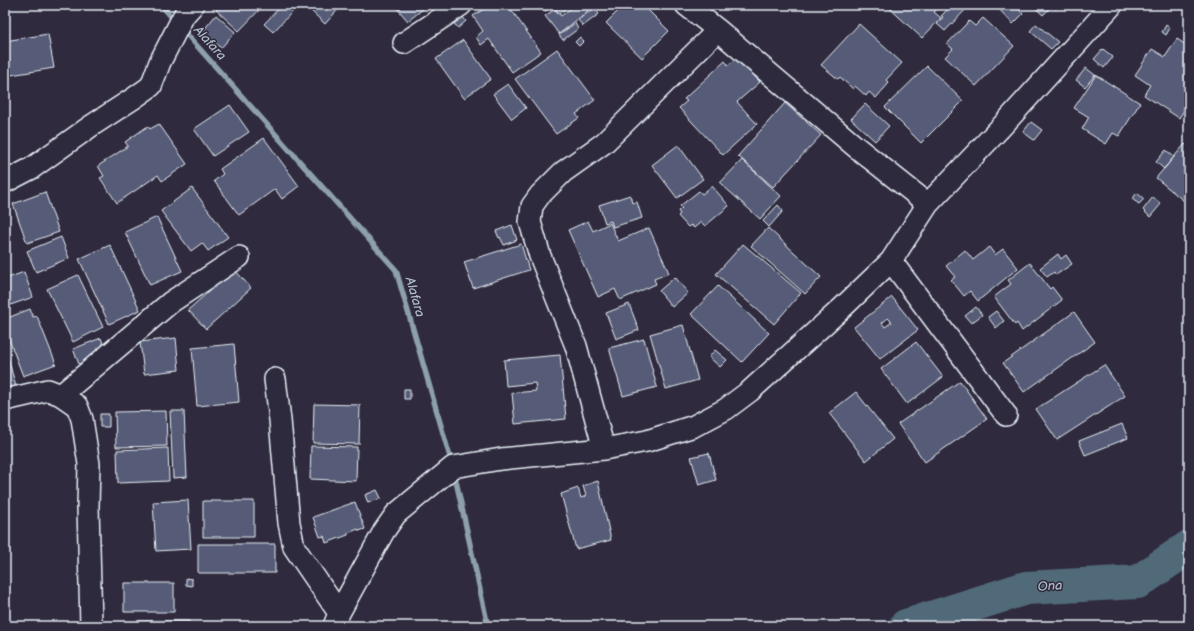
<svg xmlns="http://www.w3.org/2000/svg" width="1194" height="631" viewBox="0 0 1194 631" font-family="'Balsamiq Sans',sans-serif">
	<style>
		.lines { fill: none; stroke-linecap: round; stroke-linejoin: round }
		.stream { stroke: #8da0ac; stroke-width: 5.5 }
		.river { stroke: #516a79; stroke-width: 34 }
		.building { fill: #575b77; stroke: #e8f1f8; fill-rule: evenodd }
		.minor-casing { stroke: #e8f1f8; stroke-width: 24 }
		.minor { stroke: #2f2a3d; stroke-width: 21 }
		.labels { text-anchor: middle; dominant-baseline: central; stroke-width: 3; stroke-linejoin: round; paint-order: stroke }
		.water-label { font-size: 13px; font-style: italic; fill: #acbbc5; stroke: #2f2a3d }
	</style>
	<rect width="100%" height="100%" fill="#2f2a3d"/>
	<filter id="ink" filterUnits="userSpaceOnUse"><feTurbulence type="fractalNoise" baseFrequency=".025" numOctaves="2"/><feDisplacementMap in="SourceGraphic" scale="8" xChannelSelector="R" yChannelSelector="G"/><feConvolveMatrix kernelMatrix="1 2 1 2 8 2 1 2 1" color-interpolation-filters="sRGB"/></filter>
	<g filter="url(#ink)">
		<g class="lines">
			<!-- stream -->
			<path class="stream" d="M 161,5 L 175,21
				M 182,29 L 396,270 L 452,464
				M 454,472 L 488,626"/>
			<!-- river -->
			<path class="river" d="M 906,626 L 1026,588 L 1138,582 L 1189,547"/>
		</g>
		<!-- building -->
		<path class="building" d="M 221,5 L 264,5 L 239,31 L 216,10 Z
			M 282,5 L 295,5 L 297,7 L 273,32 L 264,24 Z
			M 310,5 L 342,5 L 325,24 L 308,8 Z
			M 394,5 L 428,5 L 408,21 Z
			M 490,5 L 508,5 L 541,52 L 512,72 L 489,39 L 481,45 L 476,37 L 483,31 L 473,16 Z
			M 539,5 L 553,5 L 544,12 Z
			M 556,5 L 570,5 L 559,14 L 554,7 Z
			M 575,5 L 584,5 L 588,11 L 559,34 L 545,16 L 555,9 L 561,16 Z
			M 624,5 L 643,5 L 669,31 L 642,58 L 606,23 Z
			M 886,5 L 941,5 L 934,12 L 941,18 L 922,38 Z
			M 952,5 L 970,5 L 945,31 L 937,24 L 943,17 L 941,16 Z
			M 995,5 L 1015,5 L 1023,14 L 1013,24 Z
			M 1032,5 L 1060,5 L 1056,9 L 1052,6 L 1043,15 Z
			M 594,8 L 599,14 L 583,26 L 578,20 Z
			M 459,13 L 466,21 L 458,28 L 451,20 Z
			M 216,15 L 235,32 L 221,48 L 202,32 Z
			M 983,18 L 1014,46 L 976,86 L 945,57 L 953,49 L 947,44 L 969,21 L 975,26 Z
			M 575,23 L 578,29 L 563,40 L 559,35 Z
			M 859,24 L 902,63 L 886,80 L 889,83 L 876,98 L 869,92 L 866,96 L 855,86 L 853,89 L 840,77 L 838,79 L 821,65 Z
			M 1036,24 L 1058,42 L 1051,49 L 1030,31 Z
			M 1166,25 L 1170,28 L 1166,35 L 1162,32 Z
			M 48,34 L 54,68 L 5,76 L 5,41 Z
			M 580,37 L 584,41 L 579,46 L 575,42 Z
			M 1177,39 L 1189,47 L 1189,103 L 1179,118 L 1144,95 L 1150,85 L 1135,75 L 1152,49 L 1165,57 Z
			M 463,40 L 491,79 L 464,98 L 436,59 Z
			M 557,49 L 595,100 L 576,114 L 579,118 L 556,134 L 515,79 Z
			M 1103,49 L 1113,57 L 1104,68 L 1094,59 Z
			M 737,58 L 760,82 L 737,102 L 757,124 L 723,155 L 679,108 L 687,101 L 684,99 L 725,61 L 728,65 Z
			M 927,66 L 963,101 L 921,143 L 885,107 Z
			M 1086,68 L 1095,75 L 1085,87 L 1076,80 Z
			M 1096,75 L 1140,103 L 1119,136 L 1113,133 L 1106,144 L 1082,129 L 1089,117 L 1074,108 Z
			M 508,84 L 526,108 L 512,119 L 493,94 Z
			M 785,103 L 821,135 L 773,187 L 738,156 Z
			M 865,104 L 889,126 L 875,141 L 851,119 Z
			M 230,105 L 249,132 L 213,156 L 194,129 Z
			M 1031,122 L 1042,130 L 1034,140 L 1023,132 Z
			M 159,124 L 187,164 L 162,181 L 158,175 L 117,203 L 100,178 L 104,176 L 98,166 L 128,146 L 125,142 L 148,126 L 150,129 Z
			M 264,138 L 299,186 L 282,199 L 275,189 L 239,215 L 214,181 L 223,174 L 220,169 Z
			M 1185,144 L 1189,147 L 1189,205 L 1156,178 Z
			M 678,145 L 703,179 L 677,198 L 652,165 Z
			M 1166,150 L 1174,157 L 1164,169 L 1156,162 Z
			M 742,160 L 781,196 L 760,219 L 720,183 Z
			M 712,186 L 729,206 L 705,226 L 701,222 L 694,228 L 691,225 L 688,227 L 678,216 L 680,214 L 678,211 L 682,208 L 680,206 L 699,191 L 702,194 Z
			M 192,188 L 228,237 L 208,251 L 202,243 L 191,251 L 161,211 Z
			M 45,192 L 59,232 L 27,243 L 13,204 Z
			M 1137,193 L 1144,199 L 1139,204 L 1132,199 Z
			M 630,195 L 632,203 L 637,202 L 642,218 L 613,227 L 611,221 L 605,223 L 599,205 Z
			M 1153,197 L 1161,204 L 1150,217 L 1143,210 Z
			M 5,205 L 10,214 L 5,217 Z
			M 778,205 L 783,211 L 769,227 L 763,221 Z
			M 157,217 L 182,271 L 150,285 L 125,232 Z
			M 588,221 L 593,231 L 610,223 L 618,241 L 649,228 L 669,273 L 654,279 L 656,284 L 620,300 L 615,289 L 598,297 L 568,230 Z
			M 512,225 L 517,240 L 504,245 L 500,237 L 499,238 L 496,231 Z
			M 768,228 L 821,277 L 805,294 L 751,246 Z
			M 61,237 L 69,258 L 36,272 L 27,251 Z
			M 521,244 L 529,270 L 473,288 L 464,262 Z
			M 743,244 L 801,293 L 774,324 L 716,274 Z
			M 110,245 L 140,310 L 109,324 L 79,259 Z
			M 989,247 L 995,255 L 1003,249 L 1018,268 L 978,301 L 970,291 L 964,296 L 951,280 L 955,277 L 946,266 L 965,250 L 973,260 Z
			M 1058,254 L 1061,259 L 1066,255 L 1072,264 L 1056,275 L 1054,272 L 1047,277 L 1040,268 Z
			M 1030,263 L 1050,289 L 1052,287 L 1062,300 L 1022,331 L 1017,323 L 1015,325 L 994,297 L 1011,284 L 1008,280 Z
			M 234,269 L 251,288 L 206,329 L 188,310 Z
			M 24,272 L 33,297 L 5,307 L 5,279 Z
			M 78,275 L 103,327 L 73,342 L 47,289 Z
			M 675,277 L 688,293 L 672,307 L 659,291 Z
			M 718,286 L 769,333 L 742,362 L 691,314 Z
			M 892,297 L 918,330 L 880,359 L 854,327 ZM 888,318 L 892,322 L 885,327 L 882,323 Z
			M 629,304 L 639,330 L 616,339 L 606,313 Z
			M 976,307 L 982,315 L 971,323 L 965,316 Z
			M 30,309 L 33,317 L 37,316 L 56,364 L 23,376 L 5,329 L 5,319 Z
			M 996,311 L 1004,321 L 996,328 L 988,317 Z
			M 1074,312 L 1095,342 L 1024,392 L 1003,363 Z
			M 683,325 L 698,380 L 666,389 L 650,334 Z
			M 101,338 L 106,352 L 79,364 L 73,349 Z
			M 176,338 L 179,370 L 144,374 L 140,342 Z
			M 644,339 L 657,387 L 623,396 L 609,348 Z
			M 916,342 L 943,377 L 907,404 L 881,369 Z
			M 234,344 L 239,402 L 197,406 L 192,348 Z
			M 715,350 L 727,360 L 720,367 L 709,357 Z
			M 7,354 L 16,387 L 5,391 L 5,355 Z
			M 560,355 L 566,419 L 515,424 L 512,393 L 536,391 L 535,383 L 506,386 L 504,360 Z
			M 1104,365 L 1125,396 L 1057,440 L 1036,409 Z
			M 960,381 L 987,419 L 925,462 L 898,424 Z
			M 404,389 L 410,389 L 410,399 L 404,399 Z
			M 856,392 L 893,439 L 866,461 L 829,413 Z
			M 314,404 L 360,405 L 359,444 L 313,443 Z
			M 166,411 L 167,446 L 116,447 L 115,412 Z
			M 170,411 L 184,411 L 187,477 L 173,478 Z
			M 100,414 L 109,414 L 109,427 L 100,427 Z
			M 1122,424 L 1128,438 L 1085,455 L 1079,441 Z
			M 311,446 L 357,447 L 356,481 L 310,479 Z
			M 168,448 L 169,481 L 118,483 L 117,450 Z
			M 709,453 L 716,480 L 699,485 L 691,457 Z
			M 598,481 L 611,540 L 576,549 L 561,494 L 578,488 L 581,498 L 586,496 L 583,486 Z
			M 377,490 L 381,498 L 368,503 L 365,495 Z
			M 188,500 L 191,549 L 156,551 L 153,502 Z
			M 203,501 L 254,501 L 254,537 L 203,537 Z
			M 355,502 L 365,529 L 359,531 L 358,529 L 348,533 L 348,535 L 326,543 L 324,536 L 320,537 L 313,517 Z
			M 198,544 L 275,544 L 275,573 L 198,573 Z
			M 186,578 L 192,579 L 192,586 L 186,585 Z
			M 124,583 L 174,583 L 174,612 L 124,612 Z
			M 139,621 L 189,621 L 189,626 L 139,626 Z"/>
		<g class="lines">
			<!-- minor casing -->
			<g class="minor-casing">
				<path id="minor" d="M 686,5 L 718,30 L 856,147 L 928,204
					M 404,43 L 461,5
					M 5,182 L 32,168 L 91,126 L 134,98 L 151,86 L 160,62 L 184,15 L 193,5
					M 891,261 L 1006,415
					M 275,379 L 280,420 L 289,523 L 294,547 L 339,613
					M 61,395 L 171,302 L 239,257
					M 5,400 L 48,390 L 61,395 L 77,406 L 82,419 L 89,464 L 88,506 L 91,626
					M 604,449 L 576,346 L 540,256 L 530,222 L 532,206 L 540,195 L 563,172 L 604,143 L 718,30
					M 334,626 L 339,613 L 384,531 L 396,514 L 453,467 L 501,459 L 604,449 L 647,441 L 694,426 L 726,409 L 750,391 L 841,309 L 891,261 L 928,204 L 1004,124 L 1112,5"/>
			</g>
			<!-- minor -->
			<use href="#minor" class="minor"/>
		</g>
	</g>
	<g class="labels">
		<!-- water labels -->
		<g class="water-label">
			<text transform="translate(210 43) rotate(48)">Alafara</text>
			<text transform="translate(415 297) rotate(74)">Alafara</text>
			<text transform="translate(1050 586) rotate(-3)">Ona</text>
		</g>
	</g>
	<!-- margin -->
	<rect width="1194" height="631" fill="none" stroke="#2f2a3d" stroke-width="20"/>
	<rect x="10" y="10" width="1174" height="611" fill="none" stroke="#e8f1f8" stroke-width="1.5" filter="url(#ink)"/>
</svg>
